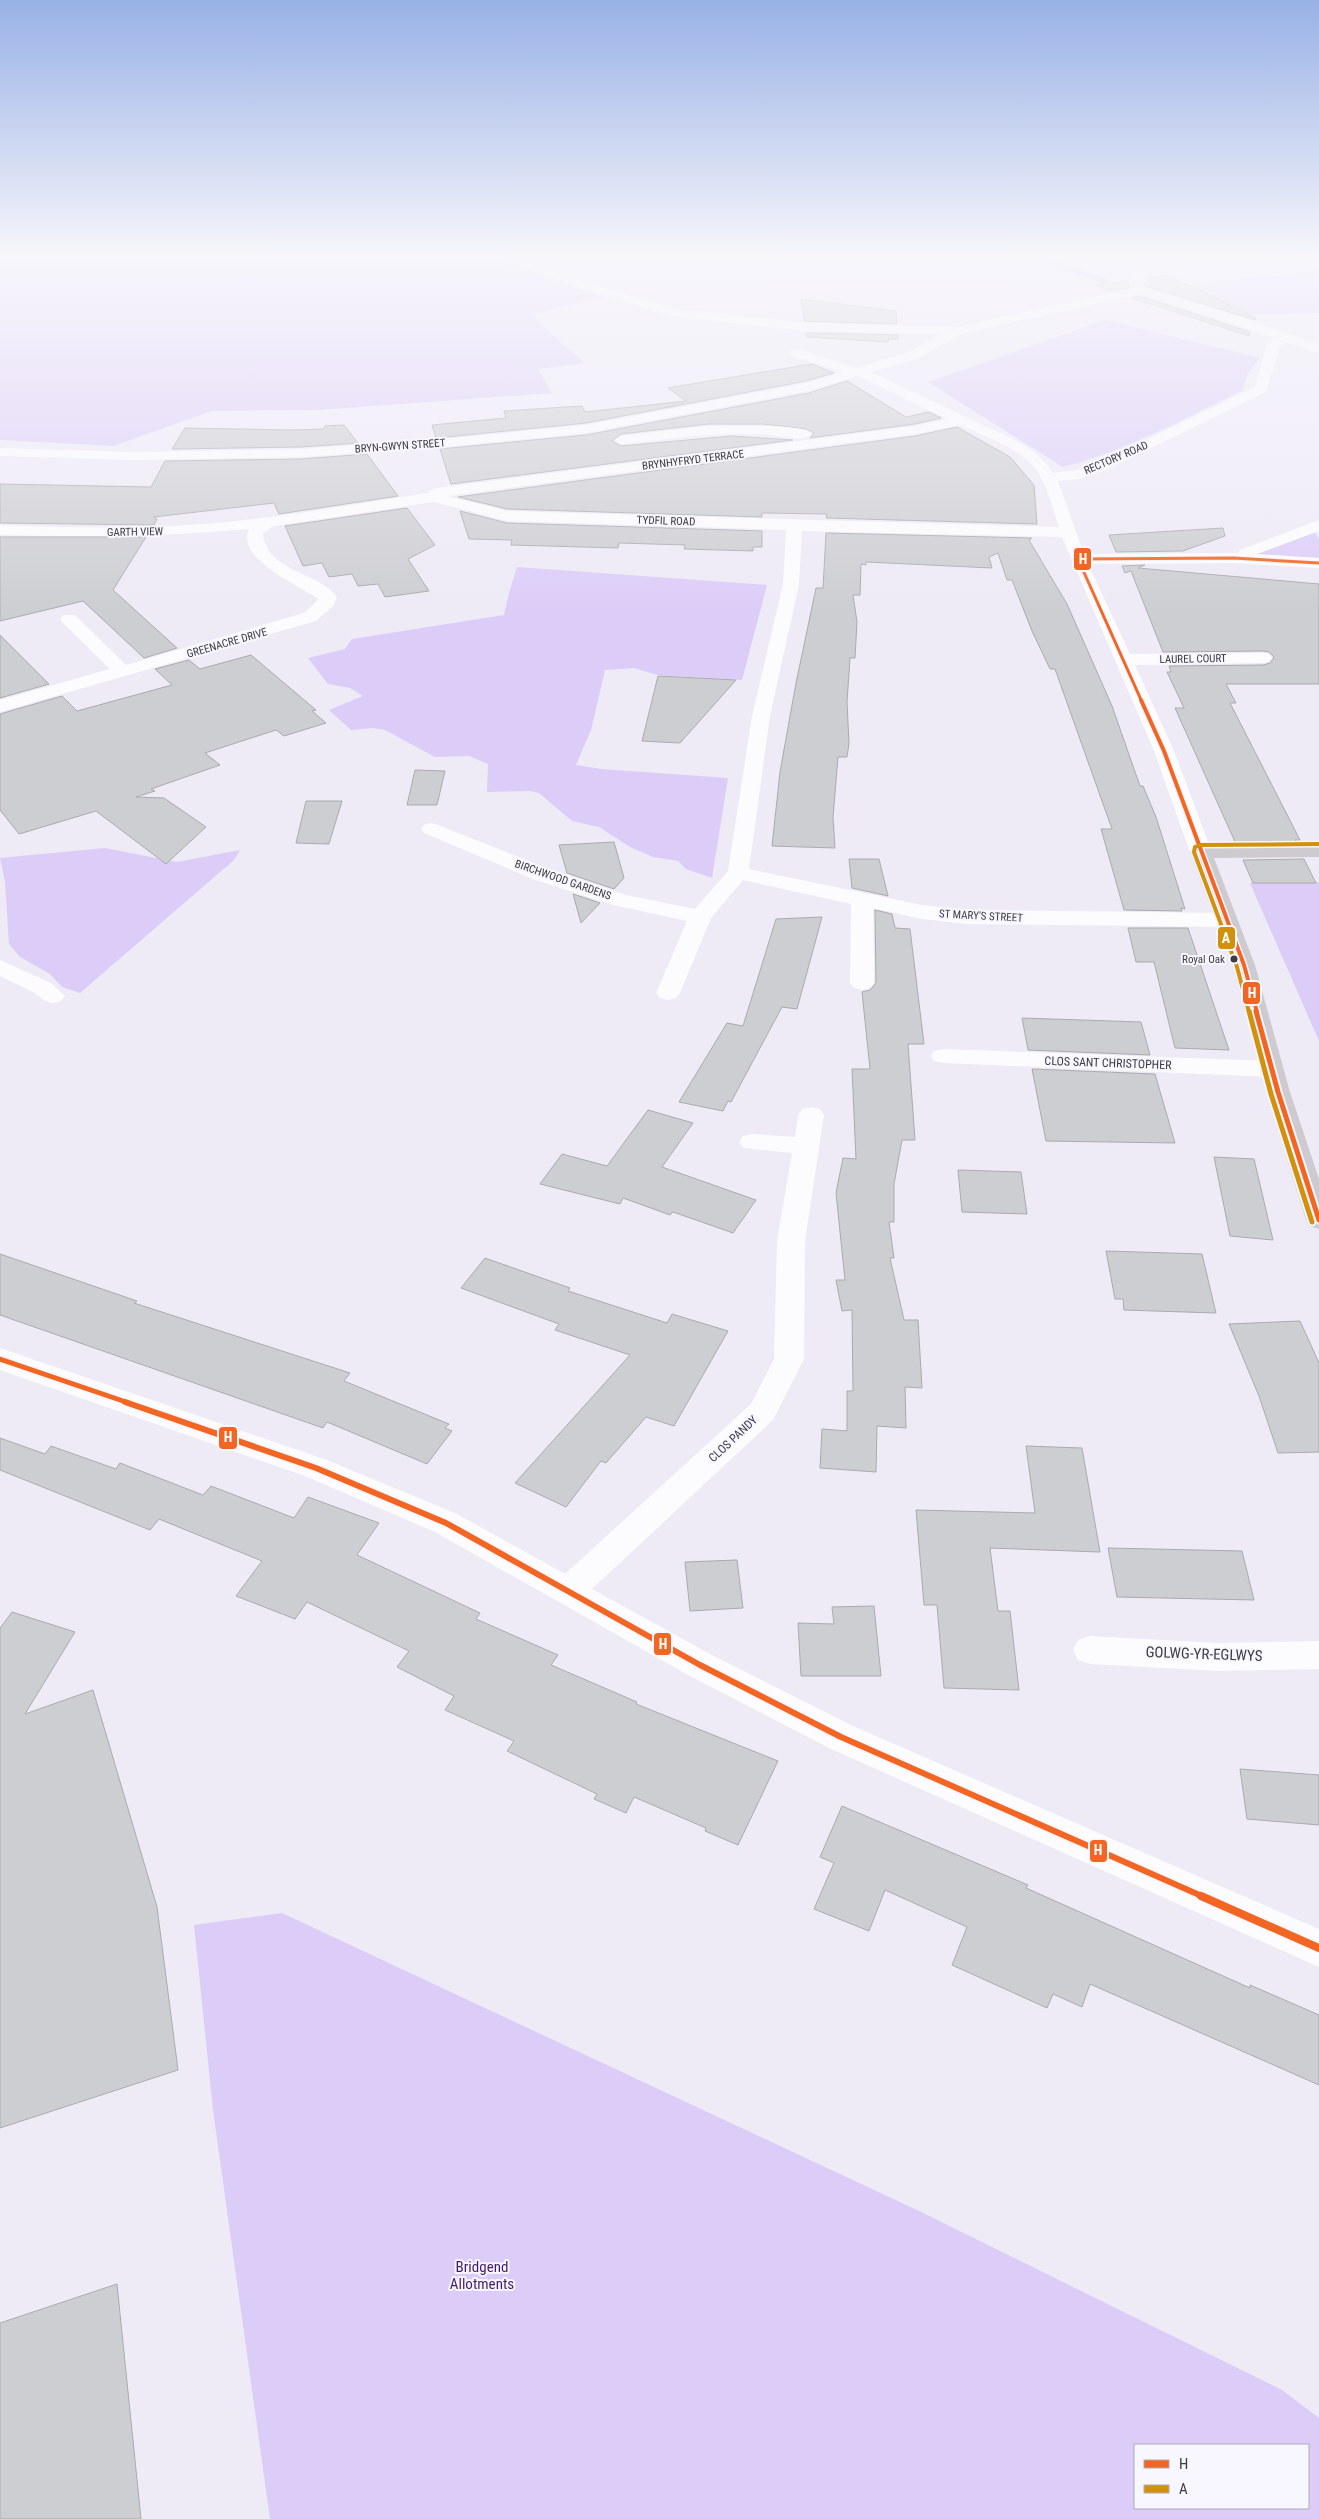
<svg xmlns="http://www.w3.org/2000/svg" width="1319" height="2519" viewBox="0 0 1319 2519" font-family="'Roboto Condensed',sans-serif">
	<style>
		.green { fill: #dccdf8; fill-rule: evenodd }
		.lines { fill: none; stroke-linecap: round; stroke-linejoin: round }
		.stream { stroke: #c0ace2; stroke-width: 5.5 }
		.building { fill: #cdced1; stroke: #aaabae }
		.street { fill: #fcfcfe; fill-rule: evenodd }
		.secondary { fill: #cdcbd0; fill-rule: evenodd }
		.bus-1-far4-casing { stroke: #f8f6fe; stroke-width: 5.5 }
		.bus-1-far3-casing { stroke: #f8f6fe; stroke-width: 7 }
		.bus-1-far2-casing { stroke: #f8f6fe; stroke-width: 9 }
		.bus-1-far1-casing { stroke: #f8f6fe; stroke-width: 10 }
		.bus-1-casing { stroke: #f8f6fe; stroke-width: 11 }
		.bus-2-far1-casing { stroke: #f8f6fe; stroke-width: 7 }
		.bus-2-casing { stroke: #f8f6fe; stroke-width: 9 }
		.bus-1-far4 { stroke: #f26522; stroke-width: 3 }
		.bus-1-far3 { stroke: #f26522; stroke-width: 4 }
		.bus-1-far2 { stroke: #f26522; stroke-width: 5 }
		.bus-1-far1 { stroke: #f26522; stroke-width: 6 }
		.bus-1 { stroke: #f26522; stroke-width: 8 }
		.bus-2-far1 { stroke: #d2910d; stroke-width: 4 }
		.bus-2 { stroke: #d2910d; stroke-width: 5 }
		.bus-dot { fill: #3e3c43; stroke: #f8f6fe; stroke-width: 2 }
		.labels { text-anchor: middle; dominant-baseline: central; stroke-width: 4; stroke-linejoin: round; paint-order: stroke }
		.far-street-label { font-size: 11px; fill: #3e3c43; stroke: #f8f6fe }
		.bus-label { font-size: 11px; fill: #3e3c43; stroke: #f8f6fe; text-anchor: end }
		.street-label { font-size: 12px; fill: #3e3c43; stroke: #f8f6fe }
		.near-street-label { font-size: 15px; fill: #3e3c43; stroke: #f8f6fe }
		.near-park-label { font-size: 15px; fill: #421b6e; stroke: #f8f6fe }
		.line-badge { stroke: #f8f6fe; stroke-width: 2 }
		.badge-label { font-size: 14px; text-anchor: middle; font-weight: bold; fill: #fff }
	</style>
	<rect width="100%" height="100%" fill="#eeeaf6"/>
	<!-- green -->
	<path class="green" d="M 0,259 L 499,259 L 545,277 L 608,296 L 532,314 L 550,333 L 585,363 L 538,369 L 552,393 L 318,410 L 212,411 L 113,446 L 0,440 Z
		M 1319,271 L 1319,313 L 1235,315 L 1153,289 Z
		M 1105,320 L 1260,358 L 1248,373 L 1242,391 C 1183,419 1126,451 1063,467 L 928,382 Z
		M 1312,528 L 1319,539 L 1319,563 L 1233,558 Z
		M 517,567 L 767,585 L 742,680 L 657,675 L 634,668 L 605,670 L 591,730 L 576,765 L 601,769 L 728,778 L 712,878 L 686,869 L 678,861 L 653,857 L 630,847 L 599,827 L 572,821 L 539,793 L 530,791 L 487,792 L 488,764 L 469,756 L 435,757 L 385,730 L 373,728 L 351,730 L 329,710 L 363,696 L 350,688 L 328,684 L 308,658 L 345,649 L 352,639 L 504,615 L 509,593 Z
		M 105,848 L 177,862 L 240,850 L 234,860 L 80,993 L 62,987 L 50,974 L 20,957 L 9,944 L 5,882 L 0,858 Z
		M 1319,882 L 1319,1041 L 1250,883 Z
		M 282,1913 L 919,2211 L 1282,2390 L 1319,2418 L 1319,2519 L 270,2519 L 213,2110 L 194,1925 ZM 1135,2445 L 1308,2445 L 1308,2508 L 1135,2508 Z"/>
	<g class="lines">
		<!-- stream -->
		<path class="stream" d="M 1044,259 L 1106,282"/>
	</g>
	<!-- building -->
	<path class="building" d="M 1167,275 L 1256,318 L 1255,320 L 1146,286 L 1144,283 L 1152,277 Z
		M 1127,281 L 1130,287 L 1111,291 L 1095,285 Z
		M 1140,296 L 1250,332 L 1249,336 L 1132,298 Z
		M 801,299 L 896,311 L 897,324 L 804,321 Z
		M 806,333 L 898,335 L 898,339 L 889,339 L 888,342 L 806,337 Z
		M 812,364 L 834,373 L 806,381 L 586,423 L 436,438 L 432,425 L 506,418 L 504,411 L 582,406 L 585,412 L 686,401 L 668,388 Z
		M 847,381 L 906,417 L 929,412 L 941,418 L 915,424 L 810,438 L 814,433 L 806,429 L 763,424 L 708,424 L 621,434 L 612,441 L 621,446 L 731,436 L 793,440 L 451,484 L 440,449 L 586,435 L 809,393 Z
		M 344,425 L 358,443 L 301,447 L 172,449 L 185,428 L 291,430 L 324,429 L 325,426 Z
		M 957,427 L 1010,457 L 1034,485 L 1037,524 L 826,518 L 827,514 L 762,513 L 762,517 L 507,509 L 458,497 L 915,436 Z
		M 367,454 L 398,496 L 279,514 L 274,503 L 154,517 L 157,519 L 154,525 L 0,523 L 0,484 L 151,487 L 165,461 L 301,459 Z
		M 407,508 L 435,545 L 408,559 L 429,591 L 385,597 L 378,584 L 358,586 L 352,574 L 329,577 L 322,563 L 303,566 L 285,526 Z
		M 460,511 L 507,523 L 762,531 L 762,547 L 753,547 L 753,551 L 684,549 L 685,545 L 619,543 L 618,548 L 511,545 L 512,540 L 469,539 Z
		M 1223,528 L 1225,536 L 1183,551 L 1116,552 L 1109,535 Z
		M 826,533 L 1032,538 L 1029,540 L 1067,604 L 1112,706 L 1140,786 L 1143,786 L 1156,817 L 1185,909 L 1181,908 L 1182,911 L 1124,910 L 1101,829 L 1112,829 L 1055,669 L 1050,669 L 1032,631 L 1012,580 L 1007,580 L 998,553 L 989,557 L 992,568 L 866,562 L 866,565 L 861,564 L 860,595 L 853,595 L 857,622 L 855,658 L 850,658 L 847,702 L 849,743 L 847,757 L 838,757 L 833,817 L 835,848 L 772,846 L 780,772 L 796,683 L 816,588 L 823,588 Z
		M 0,537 L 146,537 L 113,590 L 177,648 L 144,658 L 83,601 L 0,621 Z
		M 1145,565 L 1138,568 L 1319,584 L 1319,684 L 1226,684 L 1236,703 L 1230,703 L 1300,840 L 1295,840 L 1296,843 L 1236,844 L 1175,708 L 1184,708 L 1167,672 L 1171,672 L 1169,666 L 1263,665 L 1270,663 L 1274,657 L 1269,652 L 1263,651 L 1163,652 L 1131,571 L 1125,573 L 1122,566 Z
		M 0,635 L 49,684 L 0,698 Z
		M 251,655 L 316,710 L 312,711 L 326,723 L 284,736 L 276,730 L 205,753 L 220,765 L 151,789 L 155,791 L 136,797 L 164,798 L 206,827 L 166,864 L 96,811 L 19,834 L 0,810 L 0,714 L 62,696 L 77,711 L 172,685 L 155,669 L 189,660 L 200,669 Z
		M 658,676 L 736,680 L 680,743 L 642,741 Z
		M 415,770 L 445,771 L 437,805 L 407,805 Z
		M 306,801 L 342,801 L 329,844 L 296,843 Z
		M 614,842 L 624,878 L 614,889 L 567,873 L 559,845 Z
		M 849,859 L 879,859 L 888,896 L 852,888 Z
		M 1304,859 L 1316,883 L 1253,883 L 1243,860 Z
		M 573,894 L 600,903 L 581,923 Z
		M 875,910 L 892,914 L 895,928 L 910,929 L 924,1044 L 908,1044 L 915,1140 L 902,1140 L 894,1184 L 894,1222 L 889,1222 L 894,1258 L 890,1258 L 904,1320 L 918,1320 L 922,1388 L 905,1387 L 906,1428 L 877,1426 L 876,1472 L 820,1468 L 822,1429 L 847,1431 L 847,1391 L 853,1391 L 852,1310 L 842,1311 L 836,1280 L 845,1280 L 836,1193 L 843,1158 L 856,1159 L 852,1069 L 870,1069 L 862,992 L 870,990 L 876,983 Z
		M 822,917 L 797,1009 L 782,1007 L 731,1102 L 728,1101 L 723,1111 L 679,1102 L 727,1023 L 743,1026 L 776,919 Z
		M 1128,928 L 1188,928 L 1229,1050 L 1175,1048 L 1154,962 L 1136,962 Z
		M 1022,1018 L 1141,1022 L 1150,1055 L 1028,1050 Z
		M 1032,1069 L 1155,1074 L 1175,1143 L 1046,1141 Z
		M 648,1110 L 693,1123 L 662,1167 L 756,1200 L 733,1233 L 673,1212 L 670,1215 L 623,1198 L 620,1204 L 540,1184 L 562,1154 L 607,1166 Z
		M 1214,1157 L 1254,1159 L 1273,1240 L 1230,1236 Z
		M 958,1170 L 1021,1172 L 1027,1214 L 962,1212 Z
		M 1106,1251 L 1202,1254 L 1216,1313 L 1124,1310 L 1123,1299 L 1115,1299 Z
		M 0,1254 L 137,1301 L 134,1303 L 350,1373 L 344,1381 L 449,1424 L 445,1428 L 452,1431 L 427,1464 L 327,1422 L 323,1428 L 0,1315 Z
		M 485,1258 L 570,1288 L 568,1291 L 667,1323 L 672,1314 L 728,1331 L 674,1426 L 646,1417 L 606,1463 L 601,1461 L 566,1507 L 515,1483 L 630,1355 L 555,1330 L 559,1324 L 461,1288 Z
		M 1300,1321 L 1319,1363 L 1319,1452 L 1278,1453 L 1259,1396 L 1229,1324 Z
		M 0,1438 L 45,1454 L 51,1446 L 116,1469 L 120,1463 L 203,1495 L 211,1486 L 294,1518 L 308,1497 L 379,1523 L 357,1555 L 480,1613 L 476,1619 L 558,1655 L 551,1665 L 637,1702 L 636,1704 L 778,1761 L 738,1845 L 705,1831 L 706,1828 L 634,1797 L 626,1813 L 594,1799 L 597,1794 L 507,1751 L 514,1741 L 445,1710 L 454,1696 L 397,1667 L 409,1651 L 307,1602 L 295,1619 L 236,1596 L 262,1561 L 159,1519 L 150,1530 L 0,1470 Z
		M 1026,1446 L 1082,1448 L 1100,1552 L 990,1548 L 998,1611 L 1010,1611 L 1019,1690 L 944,1688 L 937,1605 L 924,1605 L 916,1510 L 1035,1513 Z
		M 1108,1548 L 1242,1551 L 1254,1600 L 1117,1597 Z
		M 737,1560 L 743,1608 L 690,1611 L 685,1562 Z
		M 874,1606 L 881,1676 L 801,1676 L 798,1623 L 834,1624 L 832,1607 Z
		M 12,1612 L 75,1632 L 25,1714 L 93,1690 L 157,1907 L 178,2070 L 0,2128 L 0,1628 Z
		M 1240,1769 L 1319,1775 L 1319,1825 L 1247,1819 Z
		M 842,1806 L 1028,1885 L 1026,1888 L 1250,1988 L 1250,1985 L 1319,2015 L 1319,2085 L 1090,1984 L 1082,2007 L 1053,1994 L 1047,2008 L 952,1965 L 967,1927 L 885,1890 L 869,1931 L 814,1909 L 834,1863 L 820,1857 Z
		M 117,2284 L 141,2519 L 0,2519 L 0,2323 Z"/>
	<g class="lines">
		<!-- street -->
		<path class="street" d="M 503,259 L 522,259 L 589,283 L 676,309 L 805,323 L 957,327 L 1133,288 L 1129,281 L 1131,278 C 1150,259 1175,259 1201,259 L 1159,270 L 1141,282 L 1145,288 L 1224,311 L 1319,345 L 1319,353 L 1286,342 L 1280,346 L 1266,392 L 1106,470 L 1079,479 L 1058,481 L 1084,554 L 1238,553 L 1240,550 L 1319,520 L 1319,531 L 1257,554 L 1319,558 L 1319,568 L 1233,563 L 1088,564 L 1130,654 L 1263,653 L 1269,654 L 1272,658 L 1269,662 L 1263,663 L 1135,665 L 1174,751 L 1212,852 L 1208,856 L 1201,858 L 1194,856 L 1190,852 L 1154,751 L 1062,537 L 802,531 L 799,584 L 770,716 L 749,869 L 922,905 L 966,910 L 1227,913 L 1235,915 L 1238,920 L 1235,925 L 1227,927 L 966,924 L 922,919 L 873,908 L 874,983 L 870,988 L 862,990 L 854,988 L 850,983 L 851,904 L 743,880 L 711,918 L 680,993 L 676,998 L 668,1000 L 660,998 L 656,993 L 687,921 L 613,905 L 533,879 L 424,833 L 421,829 L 424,825 L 431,823 L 438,825 L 549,869 L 626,895 L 695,909 L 728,871 L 752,716 L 783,584 L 786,530 L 507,521 L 434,502 L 274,526 L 263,533 C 266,572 318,571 337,597 L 333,606 L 316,621 L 0,712 L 0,700 L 110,669 L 63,623 L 60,619 L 63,615 L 75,615 L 126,665 L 304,613 L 319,599 C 300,586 235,559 249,529 C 163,537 86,537 0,535 L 0,525 C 57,527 114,529 171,526 C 258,522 343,506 428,493 L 431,490 L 436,488 L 915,426 L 947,419 L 858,376 L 808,391 L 586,433 L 434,448 L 301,457 L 135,460 L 0,456 L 0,448 L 135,452 L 301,449 L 434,440 L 586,425 L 806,383 L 843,372 L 792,356 L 790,353 L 792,350 L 802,350 L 858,368 L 909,352 L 941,334 L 805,331 L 675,317 L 581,289 ZM 1140,294 L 1275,338 L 1267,344 L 1255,387 L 1096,464 L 1077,470 L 1053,473 C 1043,457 1029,448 1013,439 L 871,372 L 919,358 L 961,334 ZM 960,425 C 986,437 1025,449 1040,476 C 1049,491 1053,511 1059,527 L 507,511 L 448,496 L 915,434 Z
			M 708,426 C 725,426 804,423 812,434 C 805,443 778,435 768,435 C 719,431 670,439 621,444 L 614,440 L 621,436 Z
			M 0,960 L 51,983 L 65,996 L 61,1001 L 53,1003 L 45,1001 L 35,993 L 0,976 Z
			M 943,1049 L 1272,1061 L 1281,1064 L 1284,1069 L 1281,1074 L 1272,1077 L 943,1063 L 934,1061 L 931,1056 L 934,1051 Z
			M 811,1107 L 820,1109 L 824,1115 L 805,1241 L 804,1359 L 773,1420 L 592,1589 L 712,1655 L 853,1726 L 1319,1929 L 1319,1967 L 829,1748 L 688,1675 L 435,1532 L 305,1476 L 0,1370 L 0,1348 L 327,1460 L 457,1514 L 565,1574 L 751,1404 L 774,1359 L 777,1241 L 792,1153 L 743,1148 L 739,1142 L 743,1136 L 752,1134 L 795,1137 L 798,1115 L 802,1109 Z
			M 1090,1636 L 1217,1643 L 1319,1641 L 1319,1669 L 1217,1671 L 1090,1664 L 1078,1660 L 1073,1650 L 1078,1640 Z"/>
		<!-- secondary -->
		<path class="secondary" d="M 1319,845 L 1319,857 L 1214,858 L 1255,965 L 1290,1092 L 1319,1179 L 1319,1229 L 1309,1226 L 1306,1220 L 1266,1092 L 1233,965 L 1190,852 L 1194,848 L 1201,846 Z"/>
		<!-- bus-1-far4 casing -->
		<g class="bus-1-far4-casing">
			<path id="bus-1-far4" d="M 1142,702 L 1078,559 L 1233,558 L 1319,563"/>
		</g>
		<!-- bus-1-far3 casing -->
		<g class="bus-1-far3-casing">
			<path id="bus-1-far3" d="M 1141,700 L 1164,751 L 1244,965 L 1257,1012"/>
		</g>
		<!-- bus-1-far2 casing -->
		<g class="bus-1-far2-casing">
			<path id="bus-1-far2" d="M 1256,1011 L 1278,1092 L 1319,1220
				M 0,1359 L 129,1403"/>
		</g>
		<!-- bus-1-far1 casing -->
		<g class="bus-1-far1-casing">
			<path id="bus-1-far1" d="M 125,1402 L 316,1468 L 446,1523 L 700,1665 L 841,1737 L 1204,1897"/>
		</g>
		<!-- bus-1 casing -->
		<g class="bus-1-casing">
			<path id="bus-1" d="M 1201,1896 L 1319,1948"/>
		</g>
		<!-- bus-2-far1 casing -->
		<g class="bus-2-far1-casing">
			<path id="bus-2-far1" d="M 1249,1012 L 1237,967 L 1194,852 L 1195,847 L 1200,845 L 1319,844"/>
		</g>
		<!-- bus-2 casing -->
		<g class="bus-2-casing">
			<path id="bus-2" d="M 1249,1011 L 1271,1094 L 1312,1222"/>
		</g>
		<!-- bus-1-far4 -->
		<use href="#bus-1-far4" class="bus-1-far4"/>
		<!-- bus-1-far3 -->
		<use href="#bus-1-far3" class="bus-1-far3"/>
		<!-- bus-1-far2 -->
		<use href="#bus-1-far2" class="bus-1-far2"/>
		<!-- bus-1-far1 -->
		<use href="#bus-1-far1" class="bus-1-far1"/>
		<!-- bus-1 -->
		<use href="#bus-1" class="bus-1"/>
		<!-- bus-2-far1 -->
		<use href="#bus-2-far1" class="bus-2-far1"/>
		<!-- bus-2 -->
		<use href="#bus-2" class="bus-2"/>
	</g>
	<!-- sky -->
	<linearGradient id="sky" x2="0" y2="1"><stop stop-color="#98b1e6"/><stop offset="0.42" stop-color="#f7f6fb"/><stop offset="1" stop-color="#f7f6fb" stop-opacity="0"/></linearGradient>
	<rect width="1319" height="612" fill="url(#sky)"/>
	<!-- markers -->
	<circle class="bus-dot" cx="1234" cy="959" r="4.5"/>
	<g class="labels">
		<!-- far-street labels -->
		<g class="far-street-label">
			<text transform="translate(400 446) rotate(-4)">BRYN-GWYN STREET</text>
			<text transform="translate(1116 458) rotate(-23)">RECTORY ROAD</text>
			<text transform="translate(693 460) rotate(-7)">BRYNHYFRYD TERRACE</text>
			<text transform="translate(666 521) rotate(2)">TYDFIL ROAD</text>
			<text transform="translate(135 532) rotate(-1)">GARTH VIEW</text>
			<text transform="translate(227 643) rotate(-16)">GREENACRE DRIVE</text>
			<text transform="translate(1193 659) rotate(-1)">LAUREL COURT</text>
			<text transform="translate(563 880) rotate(19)">BIRCHWOOD GARDENS</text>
			<text transform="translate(981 916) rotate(3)">ST MARY'S STREET</text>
		</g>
		<!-- bus labels -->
		<g class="bus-label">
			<text x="1225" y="959">Royal Oak</text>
		</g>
		<!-- street labels -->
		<g class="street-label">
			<text transform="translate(1108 1063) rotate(2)">CLOS SANT CHRISTOPHER</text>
			<text transform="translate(733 1439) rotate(-43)">CLOS PANDY</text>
		</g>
		<!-- near-street labels -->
		<g class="near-street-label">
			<text transform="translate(1204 1654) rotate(2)">GOLWG-YR-EGLWYS</text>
		</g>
		<!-- near-park labels -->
		<g class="near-park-label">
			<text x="482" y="2267">Bridgend<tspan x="482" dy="17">Allotments</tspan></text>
		</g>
	</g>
	<g class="line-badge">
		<rect x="1073" y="547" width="19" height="24" rx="5" fill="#f26522"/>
		<rect x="1217" y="926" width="19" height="24" rx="5" fill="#d2910d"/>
		<rect x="1242" y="981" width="19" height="24" rx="5" fill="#f26522"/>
		<rect x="218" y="1426" width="20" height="24" rx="5" fill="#f26522"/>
		<rect x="653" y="1632" width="19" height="24" rx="5" fill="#f26522"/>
		<rect x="1089" y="1839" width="19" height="24" rx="5" fill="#f26522"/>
	</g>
	<g class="badge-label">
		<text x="1083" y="564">H</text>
		<text x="1226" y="943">A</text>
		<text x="1252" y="998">H</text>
		<text x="228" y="1442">H</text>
		<text x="663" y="1649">H</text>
		<text x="1098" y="1855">H</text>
	</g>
	<!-- legend -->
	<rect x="1134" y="2444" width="175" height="65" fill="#f8f6fe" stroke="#aeacb3"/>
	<rect x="1144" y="2460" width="25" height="8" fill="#f26522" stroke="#aeacb3"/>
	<text x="1179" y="2469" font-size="15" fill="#3e3c43">H</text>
	<rect x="1144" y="2485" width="25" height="8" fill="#d2910d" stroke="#aeacb3"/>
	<text x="1179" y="2494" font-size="15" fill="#3e3c43">A</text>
</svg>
